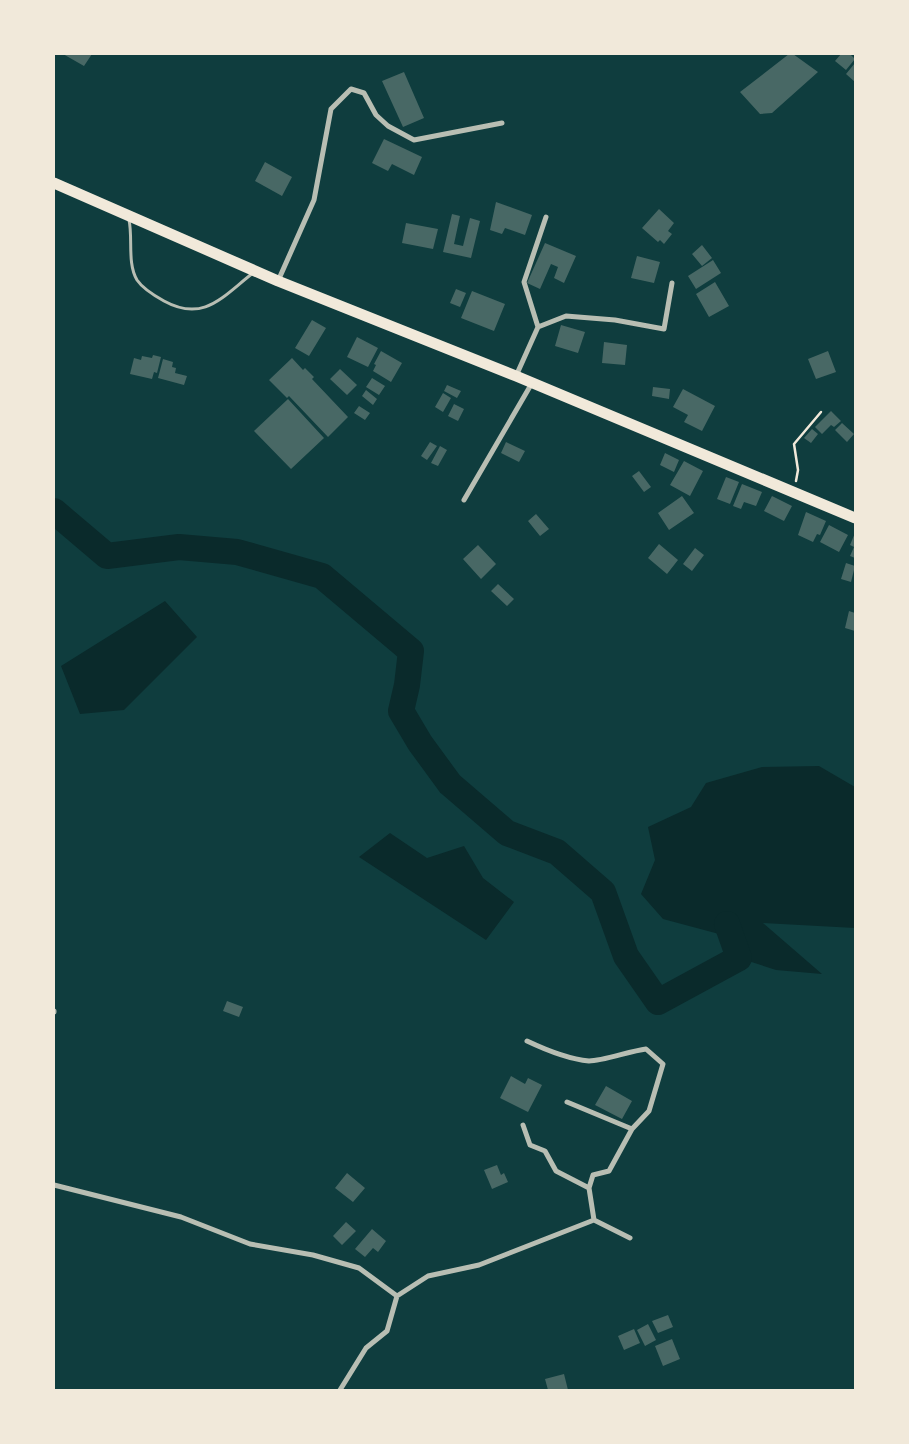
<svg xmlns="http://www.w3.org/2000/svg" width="909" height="1444" viewBox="0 0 909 1444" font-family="'IBM Plex Sans',sans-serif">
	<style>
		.water { fill: #0a2a2b }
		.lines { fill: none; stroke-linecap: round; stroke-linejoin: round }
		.river { stroke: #0a2a2b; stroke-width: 26 }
		.building { fill: #486865 }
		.path { stroke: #f1e9da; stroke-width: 2.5 }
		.service { stroke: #b8beb3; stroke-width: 3 }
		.minor { stroke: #b8beb3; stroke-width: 5 }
		.primary { stroke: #f1e9da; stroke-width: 11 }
	</style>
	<rect width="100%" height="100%" fill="#0f3d3e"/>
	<!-- water -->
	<path class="water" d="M 165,601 L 197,637 L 124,710 L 80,714 L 61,666 Z
		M 819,766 L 855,787 L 855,928 L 763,923 L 822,974 L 776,970 L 739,958 L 719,934 L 663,919 L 641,894 L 655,860 L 648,827 L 691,807 L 706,783 L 762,767 Z
		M 390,833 L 427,858 L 464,846 L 483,878 L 514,902 L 486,940 L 359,857 Z"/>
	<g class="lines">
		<!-- river -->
		<path class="river" d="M 54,511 L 107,556 L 179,547 L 237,552 L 322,576 L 411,651 L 407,685 L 401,711 L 420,743 L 450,784 L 507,833 L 557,852 L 603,892 L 626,956 L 658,1002 L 739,958 L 727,924"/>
	</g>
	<!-- building -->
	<path class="building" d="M 63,54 L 92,54 L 84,66 Z
		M 789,54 L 793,54 L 818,72 L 772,113 L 760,114 L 740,92 Z
		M 841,54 L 850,54 L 855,59 L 846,70 L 835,61 Z
		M 855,63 L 855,82 L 846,74 Z
		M 404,72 L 424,118 L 403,127 L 382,81 Z
		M 384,139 L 422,157 L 414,175 L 392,164 L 388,171 L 372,163 Z
		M 265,162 L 292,177 L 282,196 L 255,181 Z
		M 496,202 L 532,215 L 525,235 L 505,228 L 502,234 L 490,230 Z
		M 659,209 L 674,223 L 668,231 L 672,234 L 664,244 L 660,240 L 658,242 L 642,228 Z
		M 452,214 L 460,216 L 454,244 L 463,246 L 470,218 L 480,221 L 471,258 L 443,252 Z
		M 406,223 L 438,229 L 433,249 L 402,243 Z
		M 545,243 L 576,256 L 564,283 L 554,278 L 558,267 L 551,264 L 540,289 L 527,283 Z
		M 702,245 L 712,258 L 702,266 L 692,254 Z
		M 637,256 L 660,262 L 654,283 L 631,278 Z
		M 713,260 L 721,273 L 696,289 L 688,276 Z
		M 715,282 L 729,306 L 709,317 L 696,294 Z
		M 456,289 L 466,293 L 460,307 L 450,303 Z
		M 472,291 L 505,304 L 494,331 L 461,318 Z
		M 312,320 L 326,328 L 309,356 L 295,348 Z
		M 561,325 L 585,332 L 578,353 L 555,346 Z
		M 357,337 L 378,348 L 368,367 L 347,357 Z
		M 604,342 L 627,345 L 625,365 L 602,363 Z
		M 381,351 L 402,363 L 391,382 L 373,371 L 376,365 L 374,364 Z
		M 828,351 L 836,372 L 816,379 L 808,359 Z
		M 153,355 L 161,357 L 157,373 L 154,372 L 152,379 L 130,374 L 134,358 L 141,360 L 142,356 L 152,358 Z
		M 292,358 L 303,370 L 305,368 L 314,377 L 312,379 L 348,417 L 328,437 L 289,396 L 287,398 L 269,380 Z
		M 163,359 L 173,362 L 172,367 L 176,368 L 175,373 L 187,376 L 184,385 L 158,378 Z
		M 340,369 L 357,385 L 347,395 L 330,379 Z
		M 372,378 L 385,386 L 379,395 L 366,387 Z
		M 447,385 L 461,391 L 457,398 L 444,391 Z
		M 653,387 L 670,389 L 669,399 L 652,396 Z
		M 683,389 L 715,406 L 702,431 L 684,422 L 688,415 L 673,407 Z
		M 366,390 L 377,399 L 373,405 L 362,396 Z
		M 443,393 L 451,398 L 443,412 L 435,407 Z
		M 288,399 L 324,438 L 291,469 L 254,431 Z
		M 454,404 L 464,409 L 458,421 L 448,416 Z
		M 359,406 L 370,413 L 365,420 L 354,413 Z
		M 831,411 L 841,421 L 834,427 L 831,425 L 822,434 L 815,427 Z
		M 842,423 L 854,434 L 847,442 L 835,430 Z
		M 812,429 L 818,434 L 811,443 L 804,438 Z
		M 430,442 L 437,446 L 427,460 L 421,456 Z
		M 506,442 L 525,451 L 519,462 L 501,453 Z
		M 440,446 L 447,450 L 438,466 L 431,463 Z
		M 665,453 L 679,460 L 674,472 L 660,465 Z
		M 684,461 L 703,471 L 690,496 L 670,485 Z
		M 639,471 L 651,487 L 644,492 L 632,476 Z
		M 726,477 L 739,482 L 730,504 L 717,499 Z
		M 742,484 L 762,492 L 756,506 L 744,502 L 741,509 L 733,506 Z
		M 682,496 L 694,513 L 669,530 L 658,513 Z
		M 772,496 L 792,506 L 784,521 L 764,511 Z
		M 806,512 L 826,521 L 820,535 L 817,534 L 813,542 L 798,535 Z
		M 536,514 L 549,529 L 540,536 L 528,521 Z
		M 829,525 L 848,535 L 839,552 L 820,542 Z
		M 855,533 L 855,558 L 850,556 L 854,547 L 850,545 Z
		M 659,544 L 678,560 L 667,574 L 648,558 Z
		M 478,545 L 496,564 L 481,579 L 463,559 Z
		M 695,548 L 704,555 L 692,571 L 683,564 Z
		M 846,563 L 855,566 L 851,582 L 841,579 Z
		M 498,584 L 514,599 L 507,606 L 491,591 Z
		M 849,611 L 855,613 L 855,631 L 845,628 Z
		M 227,1001 L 243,1007 L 239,1017 L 223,1011 Z
		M 511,1076 L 525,1084 L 528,1078 L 542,1085 L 528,1112 L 500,1098 Z
		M 606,1086 L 632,1101 L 622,1119 L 595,1105 Z
		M 497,1165 L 501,1175 L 504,1173 L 508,1182 L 492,1189 L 484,1170 Z
		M 347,1173 L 365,1188 L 353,1202 L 335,1188 Z
		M 346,1222 L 356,1231 L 342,1245 L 333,1236 Z
		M 372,1229 L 386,1241 L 378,1252 L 373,1248 L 365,1257 L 355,1249 Z
		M 668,1315 L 673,1327 L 658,1333 L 652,1321 Z
		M 648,1324 L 656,1340 L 645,1346 L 637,1330 Z
		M 634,1329 L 640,1343 L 624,1350 L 618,1336 Z
		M 672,1339 L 680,1359 L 663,1366 L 655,1346 Z
		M 564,1374 L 568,1390 L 548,1390 L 545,1379 Z"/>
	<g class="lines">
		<!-- path -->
		<path class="path" d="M 796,481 L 798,470 L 794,444 L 821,412"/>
		<!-- service -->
		<path class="service" d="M 129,220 C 133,238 127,263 137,280 C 143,289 155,296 164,301 C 204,323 223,296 253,273"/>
		<!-- minor -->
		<path class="minor" d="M 278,281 L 314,200 L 331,109 L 351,89 L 364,93 L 376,115 L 388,126 L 414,140 L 502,123
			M 538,327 L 524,282 L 546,217
			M 516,376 L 538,327 L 566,316 L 615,320 L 664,329 L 672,283
			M 464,500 L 532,383
			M 54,1012 L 54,1011
			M 527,1041 C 546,1050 567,1059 589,1061 C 603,1061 630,1051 646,1049 L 663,1064 L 649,1111 L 632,1129 L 609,1171 L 593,1175 L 589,1188 L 594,1220
			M 567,1102 L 632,1129
			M 523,1125 L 530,1145 L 545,1151 L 556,1171 L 589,1188
			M 54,1185 L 181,1217 L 250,1244 L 313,1255 L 359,1268 L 397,1296 L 428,1276 L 479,1265 L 594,1220 L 630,1238
			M 340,1390 L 366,1348 L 387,1331 L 397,1296"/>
		<!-- primary -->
		<path class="primary" d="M 54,183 L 278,281 L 516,376 L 855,518"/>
	</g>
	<!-- border -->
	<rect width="909" height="1444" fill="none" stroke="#f1e9da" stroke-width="110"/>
</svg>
